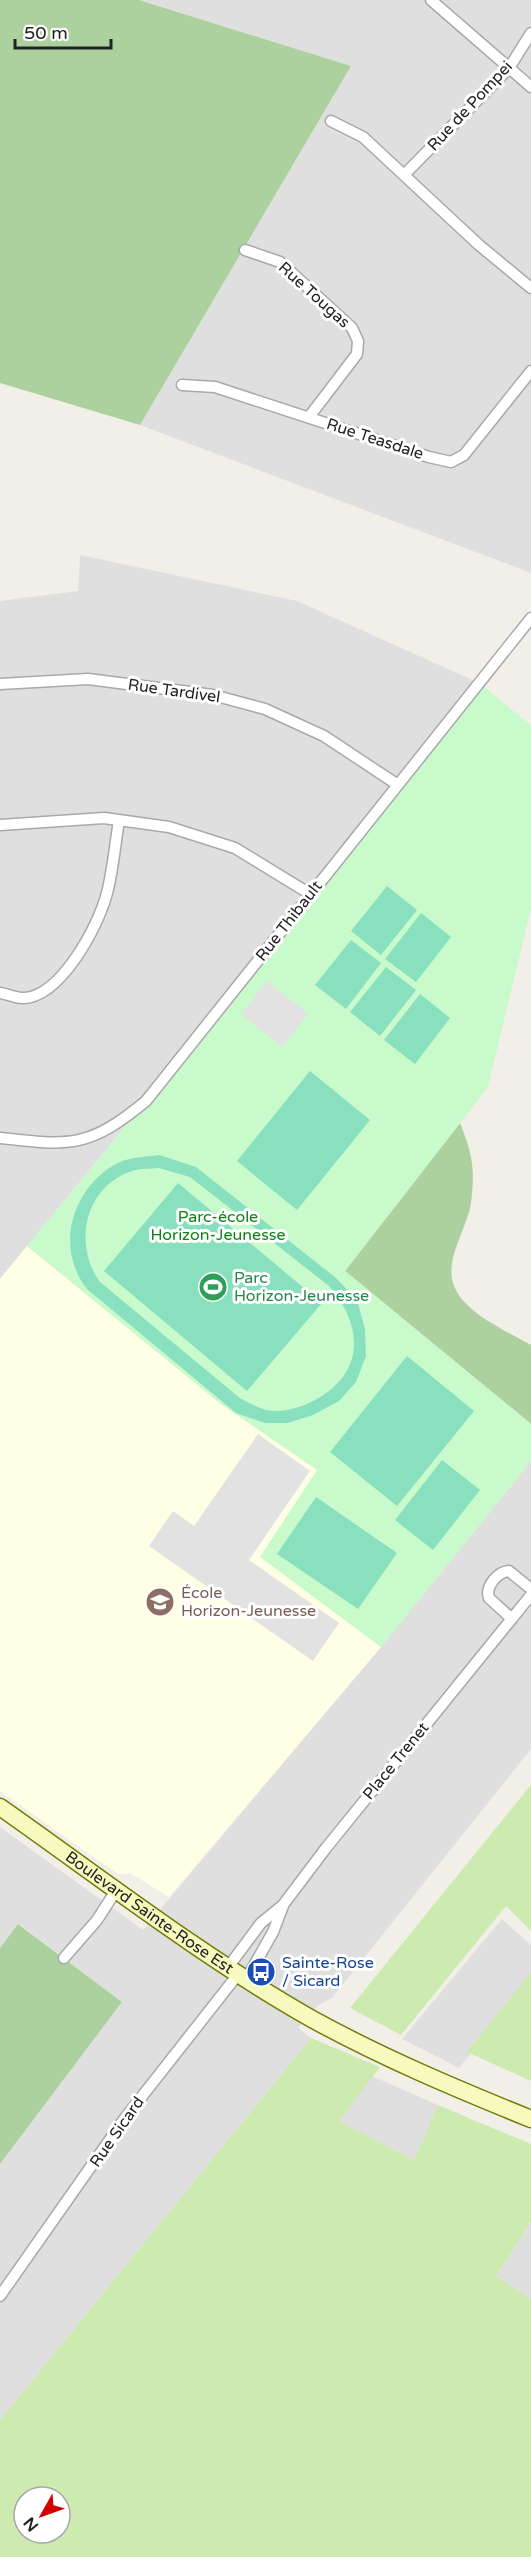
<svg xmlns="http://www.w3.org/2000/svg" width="531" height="2557" viewBox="0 0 531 2557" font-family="'Varela Round',sans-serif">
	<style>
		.residential { fill: #e0dfdf }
		.education { fill: #ffffe5 }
		.grass { fill: #cdebb0; fill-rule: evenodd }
		.forest { fill: #add19e }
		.park { fill: #c8facc }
		.pitch { fill: #88e0be; fill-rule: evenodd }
		.parking { fill: #e2e2e2 }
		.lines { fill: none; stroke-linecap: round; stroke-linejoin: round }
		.street-casing { stroke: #a9a9a9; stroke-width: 13 }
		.secondary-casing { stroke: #707d05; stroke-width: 19 }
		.street { stroke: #fff; stroke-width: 10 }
		.secondary { stroke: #f7fabf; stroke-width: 16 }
		.labels { text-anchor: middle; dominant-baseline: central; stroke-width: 6; stroke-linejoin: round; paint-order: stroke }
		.street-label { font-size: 16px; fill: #222; stroke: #fff }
		.park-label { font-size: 16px; fill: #0c8416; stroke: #fff }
		.leisure-label { font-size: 16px; fill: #27864d; stroke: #fff; text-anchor: start }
		.education-label { font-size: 16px; fill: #785e54; stroke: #fff; text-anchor: start }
		.transit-label { font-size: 16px; fill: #164399; stroke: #fff; text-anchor: start }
	</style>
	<rect width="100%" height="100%" fill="#f2efe9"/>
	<!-- residential -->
	<path class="residential" d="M 139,0 L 531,0 L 531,573 L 140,425 L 351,66 Z
		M 80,555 L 297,601 L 479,683 L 146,1101 L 0,1279 L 0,601 L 78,591 Z
		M 531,1461 L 531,1749 L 332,1998 L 320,2004 L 298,2028 L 311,2038 L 0,2420 L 0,2164 L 122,2002 L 19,1924 L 0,1948 L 0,1827 L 143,1930 L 381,1647 Z
		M 502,1919 L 531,1945 L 531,1980 L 459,2068 L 402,2039 Z
		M 372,2076 L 438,2105 L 414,2160 L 338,2121 Z
		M 531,2222 L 531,2299 L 496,2276 Z"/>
	<!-- education -->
	<path class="education" d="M 27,1246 L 221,1404 L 318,1470 L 261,1557 L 381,1647 L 169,1897 L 130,1873 L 118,1874 L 0,1791 L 0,1279 Z"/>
	<!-- grass -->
	<path class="grass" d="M 531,1785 L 531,1931 L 506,1906 L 401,2035 L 350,2008 Z
		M 531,1972 L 531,2081 L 467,2052 Z
		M 311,2038 L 380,2067 L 339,2121 L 414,2160 L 438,2105 L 531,2144 L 531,2222 L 496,2276 L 531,2299 L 531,2557 L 0,2557 L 0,2420 ZM 24,2497 L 60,2497 L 60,2533 L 24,2533 Z"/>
	<!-- forest -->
	<path class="forest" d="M 0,0 L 139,0 L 351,66 L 140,425 L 0,383 Z
		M 460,1123 C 473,1155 475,1169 471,1203 C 467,1231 440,1264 457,1292 C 471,1316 507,1331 531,1345 L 531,1424 L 345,1271 Z
		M 18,1924 L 122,2002 L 0,2164 L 0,1948 Z"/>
	<!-- park -->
	<path class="park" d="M 479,683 L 531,725 L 531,908 L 488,1087 L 345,1271 L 531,1424 L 531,1461 L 381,1647 L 260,1557 L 317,1470 L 221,1404 L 27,1246 L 146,1101 Z"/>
	<!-- pitch -->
	<path class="pitch" d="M 387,886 L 417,910 L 381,955 L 351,931 Z
		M 421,913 L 451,937 L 416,982 L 385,959 Z
		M 351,940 L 381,963 L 346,1009 L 315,985 Z
		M 386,967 L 416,990 L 380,1036 L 350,1012 Z
		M 420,994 L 450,1018 L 415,1064 L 384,1040 Z
		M 310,1071 L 370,1120 L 297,1210 L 237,1161 Z
		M 159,1155 L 196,1167 L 336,1278 L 357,1300 L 365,1329 L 366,1356 L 356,1382 L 339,1401 L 313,1415 L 288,1423 L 265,1423 L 236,1413 L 87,1289 C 55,1248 71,1191 114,1165 C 128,1157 144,1157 159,1155 ZM 159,1168 L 190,1177 L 329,1286 C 364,1326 365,1373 315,1400 C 300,1408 283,1413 266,1410 C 258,1408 248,1402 241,1399 L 100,1282 C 72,1244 85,1183 136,1170 C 143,1168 152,1169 159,1168 Z
		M 178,1183 L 322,1303 L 247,1391 L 104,1271 Z
		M 407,1356 L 474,1411 L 397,1506 L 330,1452 Z
		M 442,1460 L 480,1490 L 433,1550 L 395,1520 Z
		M 316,1497 L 397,1553 L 358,1609 L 277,1554 Z"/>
	<!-- parking -->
	<path class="parking" d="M 267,981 L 308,1014 L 282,1047 L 241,1014 Z
		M 258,1434 L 310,1471 L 249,1560 L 339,1623 L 313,1661 L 149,1546 L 173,1511 L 194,1526 Z"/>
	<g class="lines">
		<!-- street casing -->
		<g class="street-casing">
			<path id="street" d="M 431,0 L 531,87
				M 331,121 L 363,137 L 479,245 L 531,288
				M 404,175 L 509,68 L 531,33
				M 245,250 L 280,262 L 352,328 L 358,341 L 357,354 L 309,417
				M 182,385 L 215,387 L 429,457 L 451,462 L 464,455 L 531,371
				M 0,684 L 88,679 L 213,695 L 265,709 L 324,736 L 398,785
				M 0,825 L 104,818 L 169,827 L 235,848 L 310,894
				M 0,993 C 7,994 15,998 22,998 C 60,999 99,925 107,893 C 113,870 115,844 119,821
				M 0,1138 C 71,1146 89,1148 146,1101 L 531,618
				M 512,1619 L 489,1598 C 485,1587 497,1572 509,1571 L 531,1589
				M 64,1958 L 97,1920 L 117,1889
				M 229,1966 L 261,1923 L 283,1905 L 326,1848 L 531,1595
				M 247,1978 L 273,1932 L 283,1906
				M 0,2296 L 125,2118 L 239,1973"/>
		</g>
		<!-- secondary casing -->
		<g class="secondary-casing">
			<g id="secondary">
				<path id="s1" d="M 0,1807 C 101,1878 204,1958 312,2019 C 383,2058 457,2089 531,2119"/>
			</g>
		</g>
		<!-- street -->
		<use href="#street" class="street"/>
		<!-- secondary -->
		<use href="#secondary" class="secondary"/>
	</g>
	<!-- icons -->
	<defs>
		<g id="stadium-disc" transform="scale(1.5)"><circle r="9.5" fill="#2e9e5b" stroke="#fff"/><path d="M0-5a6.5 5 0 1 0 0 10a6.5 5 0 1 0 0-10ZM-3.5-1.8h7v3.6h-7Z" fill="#fff"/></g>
		<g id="school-disc" transform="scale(1.5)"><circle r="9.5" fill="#8d6e63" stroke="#fff"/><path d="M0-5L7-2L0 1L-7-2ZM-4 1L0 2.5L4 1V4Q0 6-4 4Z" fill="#fff"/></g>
		<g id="bus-disc" transform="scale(1.5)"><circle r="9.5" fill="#1a4fb4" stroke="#fff"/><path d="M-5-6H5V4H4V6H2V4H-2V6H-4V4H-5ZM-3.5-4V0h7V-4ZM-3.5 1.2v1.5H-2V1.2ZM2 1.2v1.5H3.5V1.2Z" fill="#fff"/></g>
	</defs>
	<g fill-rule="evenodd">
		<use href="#stadium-disc" x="213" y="1287"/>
		<use href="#school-disc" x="160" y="1602"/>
		<use href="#bus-disc" x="261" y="1972"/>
	</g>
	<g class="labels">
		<!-- street labels -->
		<g class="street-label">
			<text transform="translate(470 106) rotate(-47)">Rue de Pompei</text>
			<text transform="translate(314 295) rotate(42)">Rue Tougas</text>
			<text transform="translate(375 439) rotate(18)">Rue Teasdale</text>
			<text transform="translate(174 691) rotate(8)">Rue Tardivel</text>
			<text transform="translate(289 921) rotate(-52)">Rue Thibault</text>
			<text transform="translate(396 1761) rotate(-51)">Place Trenet</text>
			<text stroke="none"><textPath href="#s1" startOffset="183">Boulevard Sainte-Rose Est</textPath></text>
			<text transform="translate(117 2132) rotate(-55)">Rue Sicard</text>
		</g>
		<!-- park labels -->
		<g class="park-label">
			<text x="218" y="1217">Parc-école<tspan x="218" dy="18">Horizon-Jeunesse</tspan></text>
		</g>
		<!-- leisure labels -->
		<g class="leisure-label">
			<text x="234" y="1278">Parc<tspan x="234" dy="18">Horizon-Jeunesse</tspan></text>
		</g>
		<!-- education labels -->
		<g class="education-label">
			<text x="181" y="1593">École<tspan x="181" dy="18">Horizon-Jeunesse</tspan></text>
		</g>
		<!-- transit labels -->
		<g class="transit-label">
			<text x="282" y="1963">Sainte-Rose<tspan x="282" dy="18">/ Sicard</tspan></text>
		</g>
	</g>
	<!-- north arrow -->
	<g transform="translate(42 2515) rotate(230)"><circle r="28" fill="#ffffff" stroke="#a7a7a7" stroke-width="1.5"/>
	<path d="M0-4.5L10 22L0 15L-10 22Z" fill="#d40000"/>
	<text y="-9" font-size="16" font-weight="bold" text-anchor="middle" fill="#222222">N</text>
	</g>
	<!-- scale -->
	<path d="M15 39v9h96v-9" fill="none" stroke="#222222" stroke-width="3"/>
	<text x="24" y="39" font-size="18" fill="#222222" stroke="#ffffff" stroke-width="4.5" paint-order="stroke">50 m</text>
</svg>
